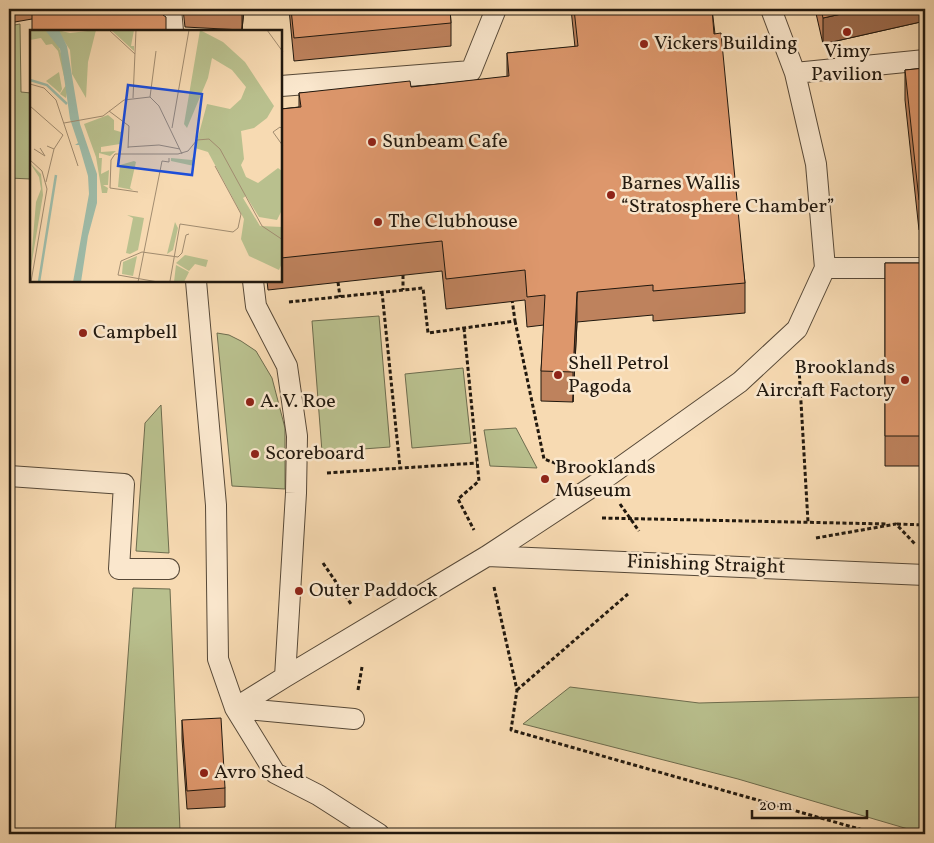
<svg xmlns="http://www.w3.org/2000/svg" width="934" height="843" viewBox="0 0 934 843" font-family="Vollkorn,serif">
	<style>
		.green { fill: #b9c08e; stroke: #6d6c4e }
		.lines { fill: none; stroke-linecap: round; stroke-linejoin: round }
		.service-casing { stroke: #564837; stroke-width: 22 }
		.path { stroke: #21180e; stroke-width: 3; stroke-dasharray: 4 2.5; stroke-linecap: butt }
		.service { stroke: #fae7cd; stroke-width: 20 }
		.wall { fill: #be825d; stroke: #21180e }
		.shaded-wall { fill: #9b6a4c; stroke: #21180e }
		.building { fill: #dd976c; stroke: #21180e }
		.poi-dot { fill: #8f2418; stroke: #fae7cd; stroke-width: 2 }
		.labels { text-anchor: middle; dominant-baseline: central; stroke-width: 5; stroke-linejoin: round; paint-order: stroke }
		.poi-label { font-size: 20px; fill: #21180e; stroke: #fae7cd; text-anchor: start }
		.street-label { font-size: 20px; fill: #21180e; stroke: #fae7cd }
		.inset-river { fill: none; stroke: #9ebba8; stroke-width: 2.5 }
		.inset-road { fill: none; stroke: #a18c70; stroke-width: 1 }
		.view { fill: #1d4ed8; fill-opacity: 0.15; stroke: #1d4ed8; stroke-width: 2.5 }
		.inset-edge { fill: none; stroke: #21180e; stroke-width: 2.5 }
	</style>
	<rect width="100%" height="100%" fill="#f7dab2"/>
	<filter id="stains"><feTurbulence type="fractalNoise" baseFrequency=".004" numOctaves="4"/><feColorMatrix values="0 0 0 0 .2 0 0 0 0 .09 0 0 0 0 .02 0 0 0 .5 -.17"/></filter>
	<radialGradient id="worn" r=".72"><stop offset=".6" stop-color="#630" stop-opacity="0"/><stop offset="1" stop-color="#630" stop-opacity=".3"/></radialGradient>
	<!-- green -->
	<path class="green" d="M 20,24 L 21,92 L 31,93 L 31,179 L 9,178 L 9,26 Z
		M 379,316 L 390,447 L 322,452 L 312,321 Z
		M 217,333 L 229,335 L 241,341 L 256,351 L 272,378 L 285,428 L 285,489 L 232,486 Z
		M 463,368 L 471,443 L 412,448 L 405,374 Z
		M 161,405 L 169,553 L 136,551 L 145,423 Z
		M 516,428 L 537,468 L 490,466 L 484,430 Z
		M 133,588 L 170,589 L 180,831 L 216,834 L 115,834 Z
		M 570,687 L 699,703 L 925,697 L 925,834 L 738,779 L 523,724 Z"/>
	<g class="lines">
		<!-- service casing -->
		<g class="service-casing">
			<path id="service" d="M 171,9 L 173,31
				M 795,73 L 925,60
				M 281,86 L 471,71 L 496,9
				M 825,268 L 925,268
				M 196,281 L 216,505 L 218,659 L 235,708 L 275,773 L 318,795 L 379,834
				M 253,281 L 256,306 L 287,366 L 297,436 L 296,493 L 285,677
				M 9,476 L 124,484 L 119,569 L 169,569
				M 487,556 L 925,575
				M 235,708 L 285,677 L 487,556 L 604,479 L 740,382 L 797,329 L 825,268 L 816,164 L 795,73 L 771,9
				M 235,708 L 354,719"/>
		</g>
		<!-- path -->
		<path class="path" d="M 403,275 L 403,290
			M 338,282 L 340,297
			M 382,292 L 400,468
			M 289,302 L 423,288 L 428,333 L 515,321 L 512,299
			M 515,321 L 544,459 L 566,467
			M 464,328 L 479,481 L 458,499 L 474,530
			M 799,368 L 808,522
			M 327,473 L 477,463
			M 620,504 L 639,531
			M 602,518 L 888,524
			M 897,524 L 925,525
			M 816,538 L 896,524 L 915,544
			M 323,563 L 351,604
			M 494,587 L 517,690 L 511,730 L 877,834
			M 358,690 L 362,667
			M 517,690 L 628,594"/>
		<!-- service -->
		<use href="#service" class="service"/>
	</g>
	<!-- wall -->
	<path class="wall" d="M 9,9 L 161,9 L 32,19 L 9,23 Z
		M 183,9 L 244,9 L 242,30 L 185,27 Z
		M 289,9 L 450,9 L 451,23 L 451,46 L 294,61 Z
		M 571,9 L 712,9 L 745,283 L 745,313 L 653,321 L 653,315 L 577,322 L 573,402 L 541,401 L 541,371 L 544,325 L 527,327 L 525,300 L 446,309 L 442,271 L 268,290 L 267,281 L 281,281 L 281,109 L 299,107 L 299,93 L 411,87 L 507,77 L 507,53 L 575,47 Z
		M 815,9 L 925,9 L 925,21 L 823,44 Z
		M 925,68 L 925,229 L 919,230 L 905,100 L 905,70 Z
		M 885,263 L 925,263 L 925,466 L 885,466 Z
		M 182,720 L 225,788 L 225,807 L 187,809 L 182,739 Z"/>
	<!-- shaded-wall -->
	<path class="shaded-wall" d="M 242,9 L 244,9 L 242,30 Z
		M 864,9 L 925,9 L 925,21 L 823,44 L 823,18 Z
		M 577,292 L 577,322 L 573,402 L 573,372 Z"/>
	<!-- building -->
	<path class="building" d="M 32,9 L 161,9 L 163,15 L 166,17 L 166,31 L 32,31 Z
		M 291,9 L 450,9 L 451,23 L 294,38 Z
		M 574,9 L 712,9 L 714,34 L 721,33 L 745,283 L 653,291 L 653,285 L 577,292 L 573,372 L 541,371 L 545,295 L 527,297 L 525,270 L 446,279 L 442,241 L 281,258 L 281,109 L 301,107 L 299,93 L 410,81 L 411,87 L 509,76 L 507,53 L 578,46 Z
		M 821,9 L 864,9 L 823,18 Z
		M 925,68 L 925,199 L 919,200 L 905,70 Z
		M 885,263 L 925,263 L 925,436 L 885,436 Z
		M 221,718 L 225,788 L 187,791 L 182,720 Z"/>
	<!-- markers -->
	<g class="poi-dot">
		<circle cx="847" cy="32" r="5"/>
		<circle cx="644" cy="44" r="5"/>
		<circle cx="372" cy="142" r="5"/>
		<circle cx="611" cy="195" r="5"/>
		<circle cx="378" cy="222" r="5"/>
		<circle cx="83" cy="333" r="5"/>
		<circle cx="558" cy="375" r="5"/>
		<circle cx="905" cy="380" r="5"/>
		<circle cx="250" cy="402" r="5"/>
		<circle cx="255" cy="454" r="5"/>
		<circle cx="545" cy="479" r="5"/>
		<circle cx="299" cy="591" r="5"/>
		<circle cx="204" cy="773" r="5"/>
	</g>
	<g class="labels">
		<!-- poi labels -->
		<g class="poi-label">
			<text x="654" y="44">Vickers Building</text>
			<text x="847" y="52" text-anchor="middle">Vimy<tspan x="847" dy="23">Pavilion</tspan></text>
			<text x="382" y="142">Sunbeam Cafe</text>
			<text x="621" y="184">Barnes Wallis<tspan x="621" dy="23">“Stratosphere Chamber”</tspan></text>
			<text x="388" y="222">The Clubhouse</text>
			<text x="93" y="333">Campbell</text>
			<text x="568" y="364">Shell Petrol<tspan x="568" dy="23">Pagoda</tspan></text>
			<text x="895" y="368" text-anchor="end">Brooklands<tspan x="895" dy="23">Aircraft Factory</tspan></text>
			<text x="260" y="402">A. V. Roe</text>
			<text x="265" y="454">Scoreboard</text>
			<text x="555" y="468">Brooklands<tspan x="555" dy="23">Museum</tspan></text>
			<text x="309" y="591">Outer Paddock</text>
			<text x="214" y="773">Avro Shed</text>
		</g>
		<!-- street labels -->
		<g class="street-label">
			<text transform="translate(706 565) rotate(2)">Finishing Straight</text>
		</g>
	</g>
	<!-- overview -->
	<g transform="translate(30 30)">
		<rect width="252" height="252" fill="#f7dab2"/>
		<path d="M 0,0 L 15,0 L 27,11 L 34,33 L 38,57 L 36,68 L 30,64 L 36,55 L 28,21 L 22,14 L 16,15 L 11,8 L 0,10 ZM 27,0 L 40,3 L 66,0 L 58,32 L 56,68 L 42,44 L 40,20 ZM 81,0 L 104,0 L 101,16 L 104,16 L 104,21 ZM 170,0 L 193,12 L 215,32 L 244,76 L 237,88 L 224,98 L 211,101 L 214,129 L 211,135 L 216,147 L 228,153 L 248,138 L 252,141 L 252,180 L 247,190 L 229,187 L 216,166 L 213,168 L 230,196 L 252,197 L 252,233 L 249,240 L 219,226 L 211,209 L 214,189 L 178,122 L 165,118 L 177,74 L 200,79 L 211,69 L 216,57 L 202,40 L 182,28 L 178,48 L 157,98 L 154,94 ZM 29,42 L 32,59 L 30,63 L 16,51 ZM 78,85 L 84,90 L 84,100 L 91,102 L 90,114 L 71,117 L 71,122 L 86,121 L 80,126 L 69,123 L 69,128 L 72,128 L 71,144 L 79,140 L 78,155 L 73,155 L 78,158 L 77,163 L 72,163 L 66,127 L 54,94 ZM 165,120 L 164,136 L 141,131 L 141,128 L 162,130 ZM 104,131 L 106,132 L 100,158 L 103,160 L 88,157 L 90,135 ZM 0,133 L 11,144 L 13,165 L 0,243 L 6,172 L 11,159 L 9,147 ZM 97,185 L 114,188 L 108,220 L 100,224 L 96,223 L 103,188 ZM 145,192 L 148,198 L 143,220 L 137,224 ZM 155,225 L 178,230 L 176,237 L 165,234 L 159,241 L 146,233 ZM 107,226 L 103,246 L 92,244 L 93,232 ZM 146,235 L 159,242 L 154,252 L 144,252 Z" fill="#b9c08e"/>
		<path d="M 15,0 L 29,0 L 37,16 L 50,94 L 67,144 L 67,173 L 58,206 L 51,252 L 43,252 L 59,164 L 58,146 L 49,115 L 45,115 L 48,113 L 40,89 L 30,19 Z" fill="#9ebba8"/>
		<path class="inset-river" d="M 0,50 L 17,55 L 37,74M 9,252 L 26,145"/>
		<path class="inset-road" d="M 79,0 L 105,24M 237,0 L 253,22M 0,54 L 14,58 L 26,70 L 48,136M 120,67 L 126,21M 103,68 L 106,0M 0,76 L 33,105 L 24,119 L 17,116M 79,81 L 99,96 L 98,118M 34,93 L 73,86 L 94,70 L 120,67 L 129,76 L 152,124M 142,98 L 159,0M 253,100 L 250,97 L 243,102 L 253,116M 98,117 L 129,115 L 150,119M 4,119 L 15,126 L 10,118M 0,130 L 12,141 L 17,159 L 1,252M 16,152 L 24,119M 108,162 L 80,158 L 81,130 L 85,124 L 148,124 L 158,121 L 167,110 L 179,109 L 190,119 L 232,196 L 253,210M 140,251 L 150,194 L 203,202 L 208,198 L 211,184 L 185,136M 108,252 L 132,131 L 139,132 L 139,128M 128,252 L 88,245 L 91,231 L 112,222 L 148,227 L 152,223 L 156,205 L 159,204"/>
		<path class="view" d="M 98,55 L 172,64 L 162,145 L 88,136 Z"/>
		<rect width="252" height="252" class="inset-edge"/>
	</g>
	<!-- margin -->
	<rect width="934" height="843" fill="none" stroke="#f7dab2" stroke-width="30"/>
	<rect x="10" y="10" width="914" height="823" fill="none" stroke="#21180e" stroke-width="2.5"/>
	<rect x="15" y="15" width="904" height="813" fill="none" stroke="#21180e"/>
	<!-- scale -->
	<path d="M752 810v8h115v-8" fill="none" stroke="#21180e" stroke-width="2.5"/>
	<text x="759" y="810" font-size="15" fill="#21180e" stroke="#fae7cd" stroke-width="4" paint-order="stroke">20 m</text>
	<rect width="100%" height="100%" filter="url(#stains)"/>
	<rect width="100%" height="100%" fill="url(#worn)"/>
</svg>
